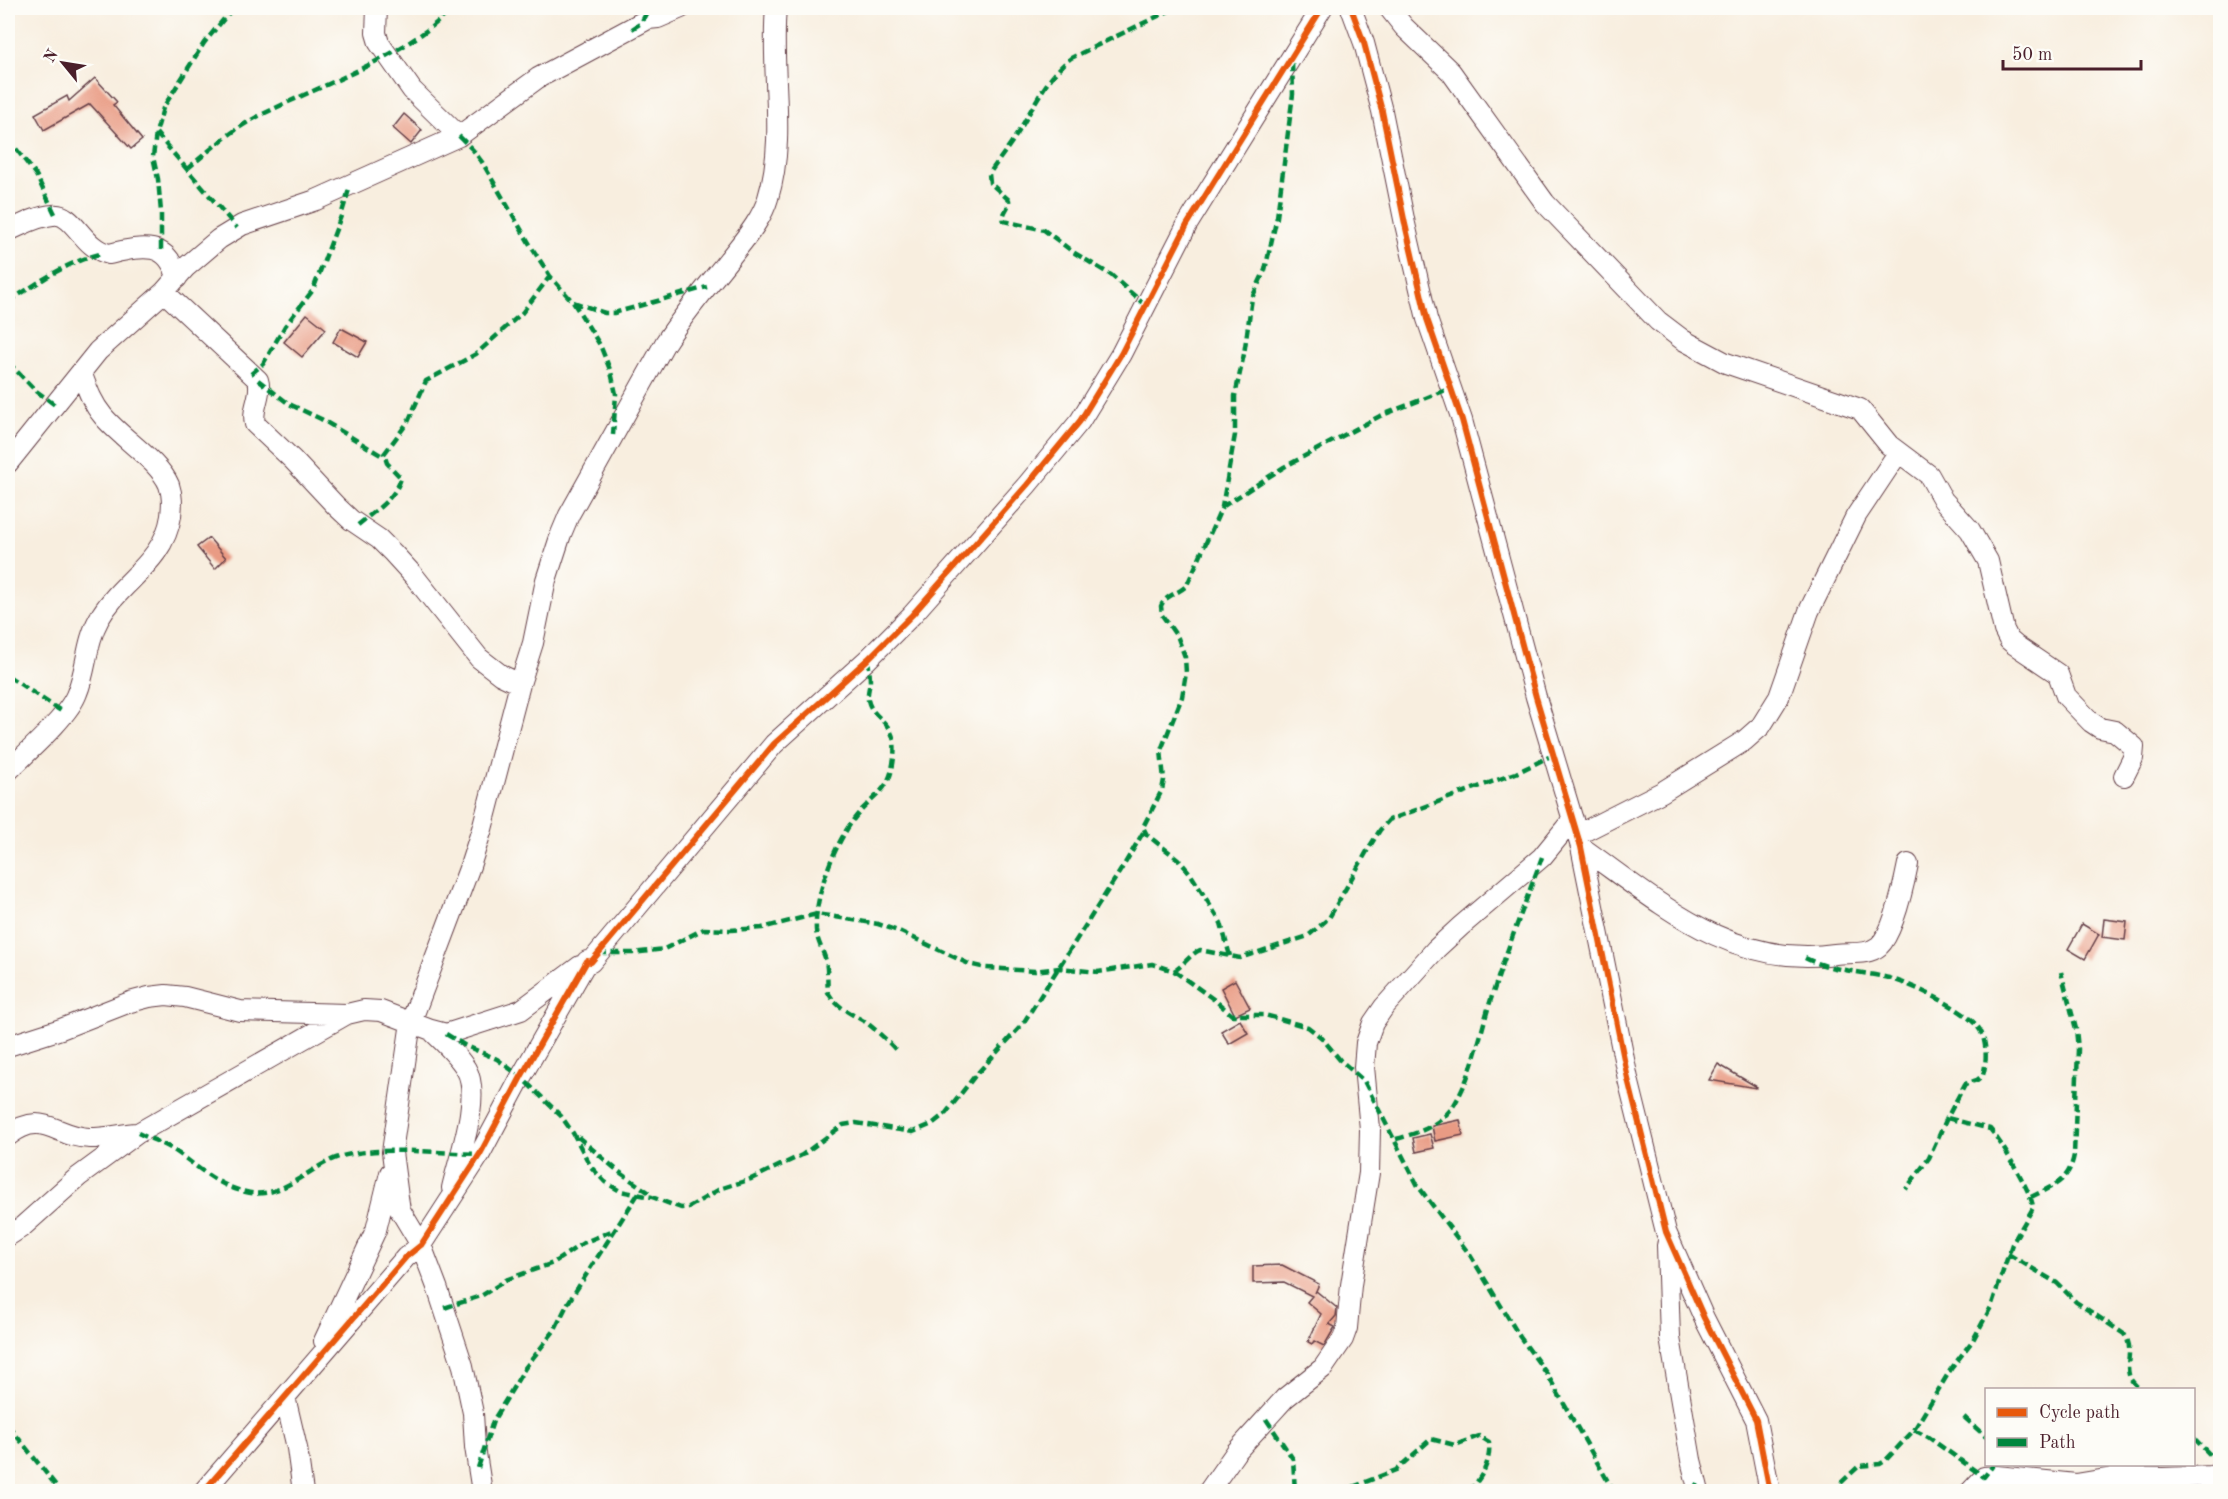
<svg xmlns="http://www.w3.org/2000/svg" width="2228" height="1499" viewBox="0 0 2228 1499" font-family="'Old Standard TT',serif">
	<style>
		.building { fill: #e99b84 }
		.lines { fill: none; stroke-linecap: round; stroke-linejoin: round }
		.minor-casing { stroke: #643e46; stroke-width: 22 }
		.minor { stroke: #fff; stroke-width: 20 }
		.quiet { stroke: #00873e; stroke-width: 4.5; stroke-dasharray: 9 4.5; stroke-linecap: butt }
		.cycleway-casing { stroke: #fdfcf7; stroke-width: 10 }
		.cycleway { stroke: #e8590c; stroke-width: 6 }
	</style>
	<rect width="100%" height="100%" fill="#fdfcf7"/>
	<filter id="ink" filterUnits="userSpaceOnUse"><feTurbulence type="fractalNoise" baseFrequency=".0167" numOctaves="2"/><feDisplacementMap in="SourceGraphic" scale="12" xChannelSelector="R" yChannelSelector="G"/><feConvolveMatrix kernelMatrix="1 2 1 2 8 2 1 2 1" color-interpolation-filters="sRGB"/></filter>
	<filter id="wash" filterUnits="userSpaceOnUse"><feTurbulence type="fractalNoise" baseFrequency=".008" numOctaves="4" result="noise"/><feDisplacementMap in="SourceGraphic" scale="24" xChannelSelector="R" yChannelSelector="G"/><feGaussianBlur stdDeviation="1.35" result="paint"/><feColorMatrix in="noise" values="0 0 0 0 0 0 0 0 0 0 0 0 0 0 0 0 0 1.4 0 .05"/><feComposite in="paint" operator="in"/></filter>
	<g filter="url(#wash)">
		<rect width="100%" height="100%" fill="#f8eedf"/>
		<g id="blocks">
			<!-- building -->
			<path class="building" d="M 95,78 L 117,102 L 113,105 L 142,140 L 131,149 L 90,104 L 44,130 L 35,114 L 67,96 L 69,101 Z
				M 404,114 L 422,130 L 411,144 L 393,128 Z
				M 307,314 L 326,329 L 302,357 L 284,342 Z
				M 341,328 L 367,342 L 358,357 L 333,342 Z
				M 209,538 L 226,558 L 215,569 L 197,547 Z
				M 2104,919 L 2127,922 L 2125,940 L 2102,937 Z
				M 2082,924 L 2099,934 L 2085,959 L 2068,949 Z
				M 1235,980 L 1250,1008 L 1235,1015 L 1221,988 Z
				M 1240,1020 L 1248,1033 L 1229,1044 L 1221,1031 Z
				M 1718,1064 L 1757,1087 L 1756,1088 L 1709,1080 Z
				M 1460,1120 L 1463,1135 L 1435,1141 L 1432,1126 Z
				M 1430,1134 L 1434,1148 L 1416,1152 L 1413,1138 Z
				M 1282,1265 L 1319,1284 L 1315,1293 L 1316,1291 L 1337,1308 L 1336,1316 L 1329,1324 L 1335,1327 L 1324,1346 L 1314,1341 L 1312,1344 L 1308,1342 L 1321,1314 L 1307,1302 L 1312,1296 L 1284,1282 L 1253,1283 L 1253,1266 Z"/>
		</g>
	</g>
	<g filter="url(#ink)">
		<use href="#blocks" fill-opacity="0" stroke="#643e46" stroke-width="1.5"/>
		<g class="lines">
			<!-- minor casing -->
			<g class="minor-casing">
				<path id="minor" d="M 377,8 L 376,33 L 379,43 L 412,90 L 459,136
					M 1351,8 L 1364,43 L 1382,111 L 1405,224 L 1427,319 L 1462,420 L 1536,697 L 1581,847 L 1628,1079 L 1666,1232 L 1704,1318 L 1756,1420 L 1770,1492
					M 1389,8 L 1404,27 L 1451,72 L 1545,203 L 1658,321 L 1683,340 L 1726,363 L 1860,409 L 1889,445 L 1929,475 L 1943,500 L 1970,530 L 1988,561 L 2004,630 L 2009,640 L 2015,645 L 2058,674 L 2066,696 L 2091,722 L 2100,728 L 2115,731 L 2134,747 L 2133,758 L 2124,776
					M 8,231 C 22,225 37,216 53,215 C 74,212 82,248 109,254 C 140,247 168,239 177,278
					M 164,292 L 258,380 C 263,395 251,408 255,424 L 293,460 L 336,506 L 351,520 L 379,539 L 393,553 L 414,576 L 479,658 L 501,675 L 520,684
					M 8,463 L 98,351 L 164,292 L 186,267 L 219,239 L 242,225 L 316,200 L 459,136 L 538,78 L 648,19 L 658,18 L 681,8
					M 8,771 C 26,753 69,716 77,693 C 87,669 86,642 99,619 C 120,581 164,563 171,516 C 172,505 173,497 169,485 C 159,461 121,438 103,416 C 92,403 87,388 81,372
					M 1577,835 L 1662,792 L 1744,741 L 1761,726 L 1779,697 L 1809,611 L 1856,516 L 1898,453
					M 1581,847 C 1659,902 1732,969 1835,954 C 1849,952 1867,956 1879,946 C 1894,932 1904,884 1908,864
					M 431,1030 C 443,1042 457,1054 466,1069 C 482,1096 459,1157 452,1188
					M 8,1046 L 61,1029 L 130,1002 L 149,997 L 166,995 L 185,997 L 240,1011 L 347,1014
					M 8,1136 C 43,1108 56,1138 90,1138 C 106,1138 122,1134 137,1133
					M 8,1236 L 22,1227 L 78,1177 L 138,1133 L 347,1014 L 364,1010 L 381,1011 L 431,1030 L 446,1034 L 521,1010 L 580,966
					M 1667,1245 L 1670,1338 L 1691,1460 L 1699,1492
					M 324,1341 L 376,1230 L 390,1173
					M 285,1397 L 297,1448 L 303,1492
					M 203,1492 L 406,1257 L 421,1245 L 480,1154 L 521,1077 L 587,961 L 591,962 L 774,744 L 868,659 L 912,615 L 1027,485 L 1080,421 L 1121,354 L 1187,225 L 1322,8
					M 482,1492 L 475,1447 L 473,1413 L 463,1366 L 437,1287 L 421,1245 L 400,1210 L 398,1197 L 392,1152 L 411,1022 L 470,866 L 482,829 L 520,684 L 533,643 L 546,580 L 561,534 L 569,515 L 665,343 C 687,309 713,280 737,249 C 749,234 763,216 768,198 C 787,136 770,71 776,8
					M 1208,1492 L 1236,1452 L 1285,1398 L 1323,1368 L 1343,1339 L 1347,1328 L 1351,1285 L 1369,1173 L 1370,1129 L 1364,1067 L 1366,1043 L 1373,1023 L 1384,1007 L 1436,949 L 1461,926 L 1542,857 L 1573,819
					M 1970,1492 L 1984,1477 L 1997,1476 L 2076,1484 L 2118,1477 L 2163,1478 L 2212,1476 L 2220,1472"/>
			</g>
			<!-- minor -->
			<use href="#minor" class="minor"/>
			<!-- quiet -->
			<path class="quiet" d="M 632,29 L 641,23 L 649,8
				M 156,133 L 237,228
				M 459,136 L 473,150 L 482,162 L 532,248 L 550,276 L 573,302 L 600,345 L 611,372 L 616,394 L 613,435
				M 8,138 L 36,175 L 55,214
				M 187,169 C 210,150 234,128 261,115 C 323,84 403,58 453,8
				M 161,250 L 161,212 L 158,179 L 153,157 L 156,133 L 163,108 L 204,43 L 233,8
				M 8,302 C 41,281 64,263 103,253
				M 573,302 L 605,313 L 614,313 L 707,287
				M 1146,306 L 1111,275 L 1073,252 L 1044,230 L 1004,221 C 1001,213 1010,208 1009,200 L 990,183 L 989,174 C 999,159 1010,146 1019,131 C 1035,104 1046,78 1071,58 L 1175,8
				M 8,362 L 35,390 L 55,405
				M 251,374 L 263,364 L 285,326 L 313,290 L 341,216 L 350,186
				M 258,380 L 289,404 L 321,419 L 384,457
				M 1222,507 L 1284,467 L 1380,416 L 1451,388
				M 358,525 C 373,512 396,498 401,478 L 387,463 L 384,454 L 408,422 L 426,381 L 476,354 L 522,313 L 550,276
				M 868,659 C 869,667 870,675 870,682 C 869,688 867,695 868,700 C 873,722 898,720 894,756 C 891,793 873,794 854,819 C 834,845 814,897 816,930 C 817,941 823,950 826,961 C 828,971 827,982 828,992 C 836,1008 853,1014 867,1023 C 877,1031 887,1040 896,1050
				M 8,676 L 64,713
				M 598,953 L 633,953 L 664,949 L 704,929 L 731,930 L 762,928 L 817,914 L 878,924 L 901,932 L 969,964 L 986,968 L 1035,971 L 1059,968 L 1098,972 L 1152,964 L 1174,971 C 1183,966 1190,954 1200,950 L 1240,958 L 1308,936 L 1329,918 L 1370,846 L 1380,830 L 1389,820 L 1516,773 L 1553,755
				M 1230,956 L 1221,923 L 1190,873 L 1178,859 L 1147,835 L 1143,827 L 1162,790 L 1164,780 L 1161,750 L 1182,697 L 1186,673 L 1185,657 L 1178,638 L 1162,615 L 1161,606 C 1166,594 1179,594 1187,585 L 1222,507 L 1235,435 L 1235,396 L 1244,354 L 1252,298 L 1265,270 L 1277,217 L 1293,94 L 1292,61
				M 1805,958 C 1832,971 1860,971 1889,978 C 1911,984 1968,1010 1980,1030 C 1987,1042 1987,1062 1983,1075 L 1977,1080 L 1965,1084 L 1947,1118 L 1929,1158 L 1906,1189
				M 1174,971 L 1216,1001 L 1232,1015 L 1265,1015 L 1308,1027 L 1322,1038 L 1340,1060 L 1364,1081 L 1418,1186 L 1470,1255 L 1520,1337 L 1547,1374 L 1614,1492
				M 446,1034 L 464,1045 L 497,1059 L 521,1077 L 561,1116 L 573,1133 L 591,1167 L 605,1182 L 620,1191 L 652,1197 L 681,1208 L 689,1207 L 720,1189 L 751,1179 L 802,1155 L 843,1125 L 856,1123 L 913,1132 L 932,1124 L 946,1113 L 974,1077 L 1022,1025 L 1124,865 L 1144,831
				M 138,1133 C 150,1139 164,1143 175,1151 C 199,1167 217,1186 246,1192 C 282,1201 310,1165 342,1156 C 381,1146 439,1153 480,1154
				M 578,1137 L 618,1171 L 651,1194
				M 1396,1139 C 1418,1133 1440,1126 1454,1105 C 1474,1072 1480,1032 1492,996 C 1507,949 1525,904 1542,857
				M 2031,1197 C 2054,1185 2069,1182 2074,1155 L 2078,1049 L 2076,1029 L 2061,972
				M 2008,1254 L 2057,1283 L 2076,1302 L 2124,1334 C 2135,1348 2124,1363 2130,1378 C 2132,1382 2137,1386 2140,1390
				M 444,1308 L 481,1296 L 508,1279 L 553,1263 L 583,1243 L 616,1229
				M 1964,1417 L 1986,1437
				M 1266,1419 L 1293,1459 L 1295,1492
				M 8,1425 L 61,1492
				M 1914,1430 L 1928,1437 L 1984,1477 L 1994,1464
				M 2194,1438 L 2220,1465
				M 478,1468 L 493,1421 L 504,1403 L 525,1368 L 554,1331 L 568,1303 L 638,1194
				M 1340,1492 L 1396,1470 L 1431,1439 L 1455,1445 L 1479,1436 L 1489,1442 C 1491,1462 1482,1478 1468,1492
				M 1683,1492 L 1698,1484
				M 1831,1492 L 1859,1466 L 1880,1464 L 1885,1461 L 1914,1430 L 1951,1369 L 1973,1340 L 1991,1307 L 2012,1244 L 2033,1208 C 2034,1196 2000,1140 1990,1129 L 1947,1118"/>
			<!-- cycleway casing -->
			<g class="cycleway-casing">
				<path id="cycleway" d="M 1351,8 L 1364,43 L 1382,111 L 1405,224 L 1427,319 L 1462,420 L 1536,697 L 1581,847 L 1628,1079 L 1666,1232 L 1704,1318 L 1756,1420 L 1770,1492
					M 203,1492 L 406,1257 L 421,1245 L 480,1154 L 521,1077 L 587,961 L 591,962 L 774,744 L 868,659 L 912,615 L 1027,485 L 1080,421 L 1121,354 L 1187,225 L 1322,8"/>
			</g>
			<!-- cycleway -->
			<use href="#cycleway" class="cycleway"/>
		</g>
	</g>
	<!-- margin -->
	<rect width="2228" height="1499" fill="none" stroke="#fdfcf7" stroke-width="30"/>
	<!-- legend -->
	<rect x="1985" y="1388" width="210" height="78" fill="#fdfcf7" stroke="#b5a4a5" stroke-width="1.5"/>
	<rect x="1997" y="1408" width="30" height="9" fill="#e8590c" stroke="#b5a4a5" stroke-width="1.5"/>
	<text x="2039" y="1418" font-size="18" fill="#4a1f2b">Cycle path</text>
	<rect x="1997" y="1438" width="30" height="9" fill="#00873e" stroke="#b5a4a5" stroke-width="1.5"/>
	<text x="2039" y="1448" font-size="18" fill="#4a1f2b">Path</text>
	<!-- north arrow -->
	<g transform="translate(63 63) rotate(300)" stroke="#fdfcf7" stroke-width="4.5" paint-order="stroke">
	<path d="M0-4.5L10 22L0 15L-10 22Z" fill="#4a1f2b"/>
	<text y="-9" font-size="16" font-weight="bold" text-anchor="middle" fill="#4a1f2b">N</text>
	</g>
	<!-- scale -->
	<path d="M2003 60v9h138v-9" fill="none" stroke="#4a1f2b" stroke-width="3"/>
	<text x="2012" y="60" font-size="18" fill="#4a1f2b" stroke="#fdfcf7" stroke-width="4.5" paint-order="stroke">50 m</text>
</svg>
